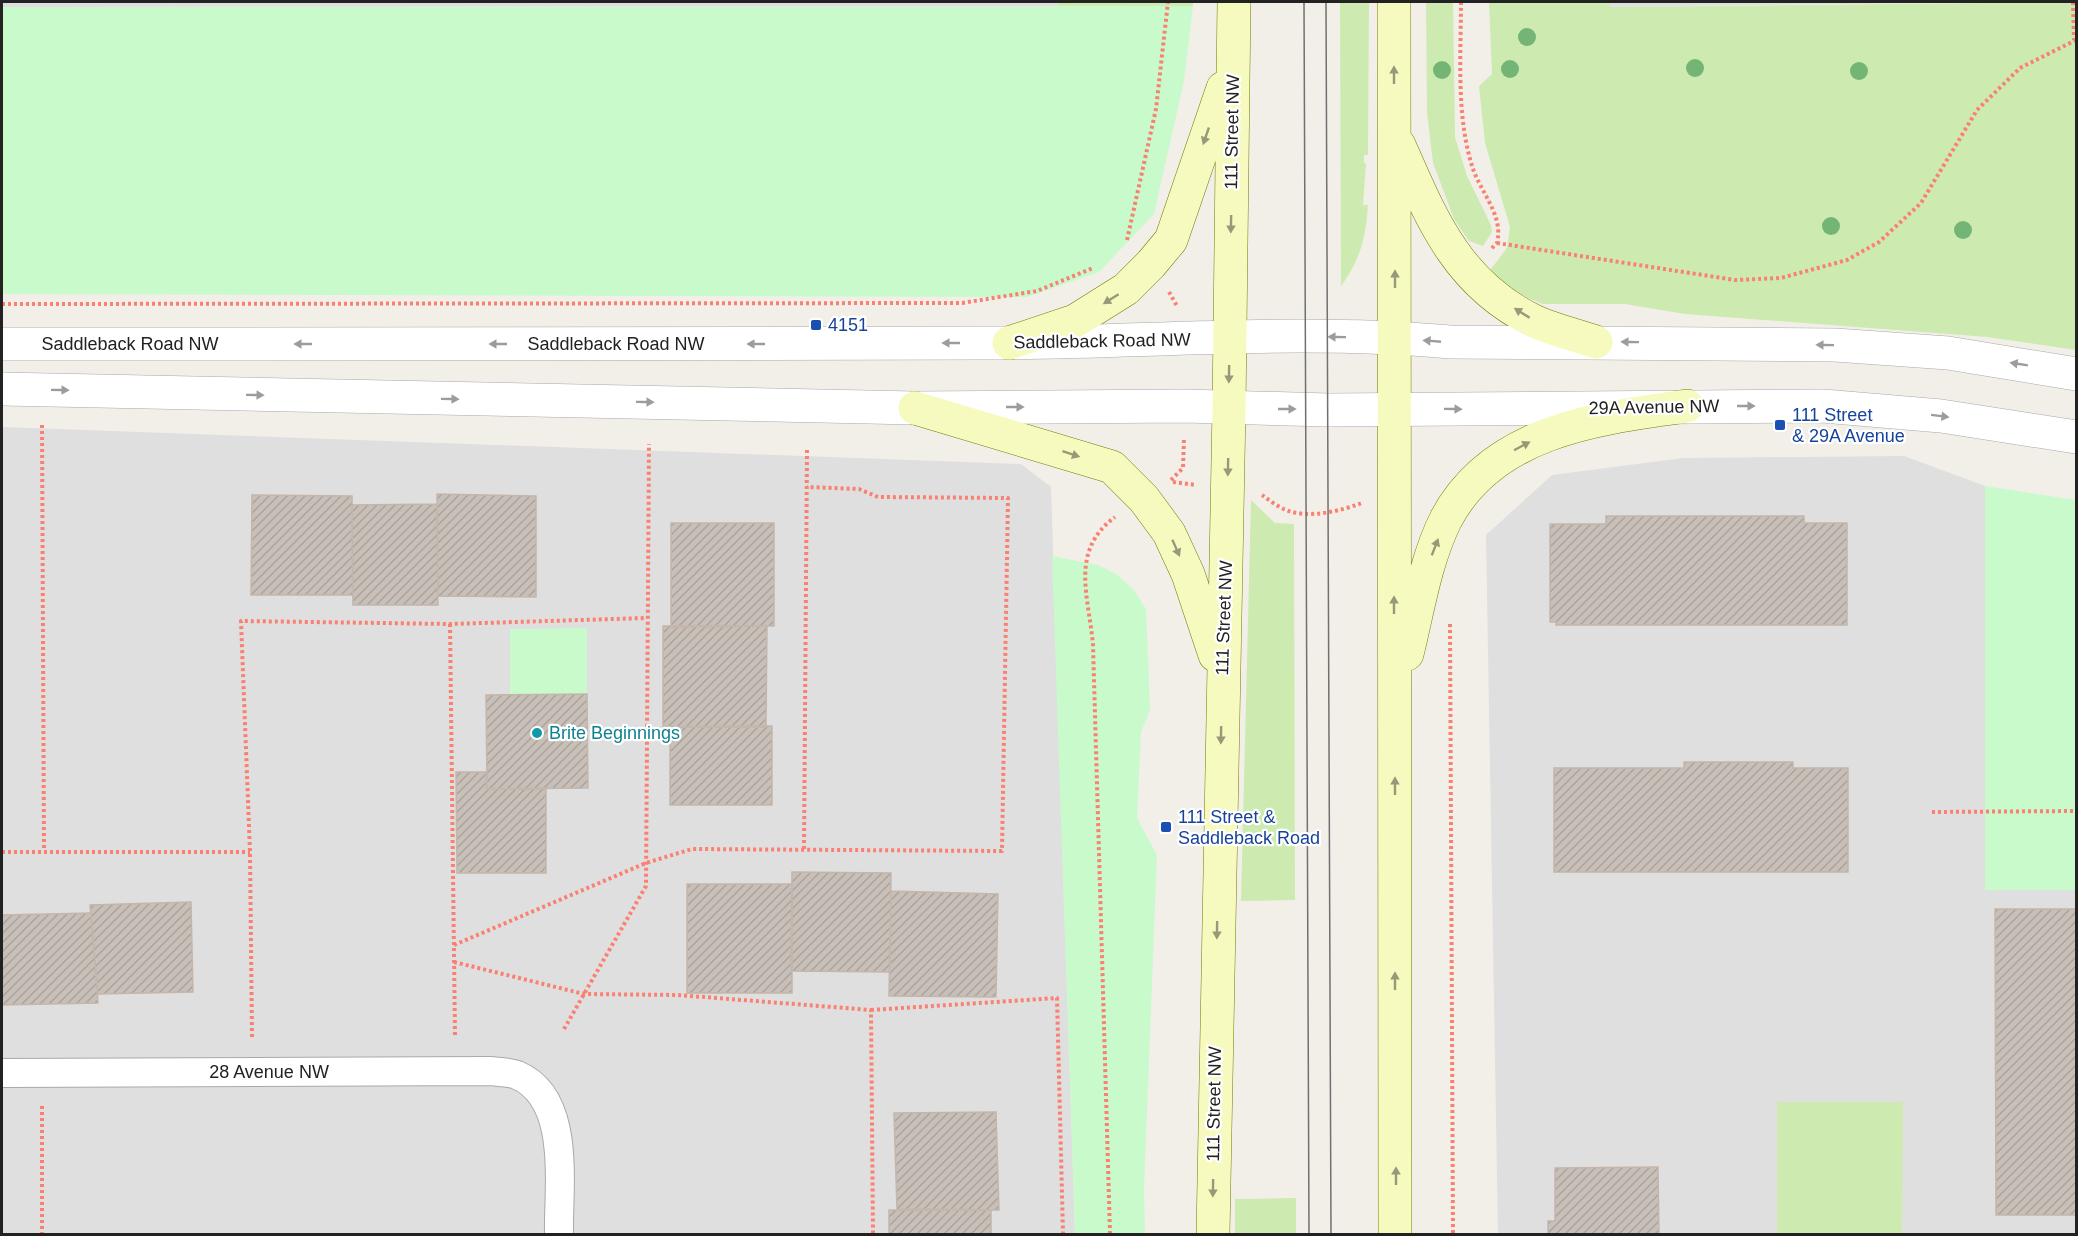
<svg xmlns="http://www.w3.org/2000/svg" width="2078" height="1236" viewBox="0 0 2078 1236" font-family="Helvetica,sans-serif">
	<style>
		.residential { fill: #e0dfdf }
		.grass { fill: #cdebb0 }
		.park { fill: #c8facc }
		.building { fill: url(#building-hatch); stroke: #c4b6ab; stroke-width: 1.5 }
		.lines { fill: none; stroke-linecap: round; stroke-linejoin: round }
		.minor-casing { stroke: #a9a9a9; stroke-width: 30 }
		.tertiary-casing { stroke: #a9a9a9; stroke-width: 34 }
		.secondary-casing { stroke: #707d05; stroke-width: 34 }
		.path { stroke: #fa8072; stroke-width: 4; stroke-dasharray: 3 3; stroke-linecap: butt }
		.minor { stroke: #fff; stroke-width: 28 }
		.tertiary { stroke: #fff; stroke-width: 33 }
		.secondary { stroke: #f7fabf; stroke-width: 33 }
		.tram { stroke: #707070; stroke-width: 1.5 }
		.tree { fill: #74b475 }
		.oneway { fill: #979978 }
		.oneway2 { fill: #9c9c9c }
		.transit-dot { fill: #1a4fb4; stroke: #fff; stroke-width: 2 }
		.culture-dot { fill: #0f9aa8; stroke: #fff; stroke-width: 2 }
		.labels { text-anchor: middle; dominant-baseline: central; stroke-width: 4.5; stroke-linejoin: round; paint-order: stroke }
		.street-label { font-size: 18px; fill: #222; stroke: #fff }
		.transit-label { font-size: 18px; fill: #164399; stroke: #fff; text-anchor: start }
		.culture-label { font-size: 18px; fill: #0d838f; stroke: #fff; text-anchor: start }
	</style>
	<defs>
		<pattern id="building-hatch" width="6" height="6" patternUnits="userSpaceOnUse" patternTransform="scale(1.5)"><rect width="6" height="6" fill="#c7bfb8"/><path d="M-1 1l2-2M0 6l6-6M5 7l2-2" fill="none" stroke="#aba49e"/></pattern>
	</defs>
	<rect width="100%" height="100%" fill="#f2efe9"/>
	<!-- residential -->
	<path class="residential" d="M 2,2 L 1058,2 L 1058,6 L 2,7 Z
		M 1600,2 L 2010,2 L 1600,7 Z
		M 2,427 L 1021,464 L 1051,487 L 1075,1234 L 2,1234 Z
		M 1904,456 L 1985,486 L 1985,890 L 2076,890 L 2076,1234 L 1498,1234 L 1486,535 L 1552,475 L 1683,458 Z"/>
	<!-- grass -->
	<path class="grass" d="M 1058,2 L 1193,2 L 1193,6 L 1058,6 Z
		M 1340,2 L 1369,2 L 1368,155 L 1364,155 L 1364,163 L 1366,164 L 1363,205 L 1368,205 C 1366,237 1360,261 1341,286 Z
		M 1426,2 L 1453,2 L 1455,137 L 1467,176 L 1491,225 L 1492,232 L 1483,246 L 1469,241 L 1454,219 L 1433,163 L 1427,113 Z
		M 1489,2 L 1610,2 L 1610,7 L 2076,2 L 2076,350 L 1987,337 L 1685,314 L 1625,304 L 1543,304 L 1526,297 L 1491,274 L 1491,269 L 1507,248 L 1510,227 L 1485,143 L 1479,86 L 1492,74 Z
		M 1251,500 L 1275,523 L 1294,524 L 1295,900 L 1241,901 Z
		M 1777,1102 L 1903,1102 L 1902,1234 L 1777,1234 Z
		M 1296,1198 L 1296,1234 L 1235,1234 L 1235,1199 Z"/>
	<!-- park -->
	<path class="park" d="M 1193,6 L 1184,81 L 1154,214 L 1099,272 L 1027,297 L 2,294 L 2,7 Z
		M 1985,486 L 2076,500 L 2076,890 L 1985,890 Z
		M 1052,556 L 1098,565 L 1116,574 L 1133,589 L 1146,609 L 1150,710 L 1141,732 L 1137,818 L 1157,855 L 1144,1189 L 1145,1234 L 1075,1234 Z
		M 587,628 L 587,694 L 510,695 L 510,629 Z"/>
	<!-- building -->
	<path class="building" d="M 437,494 L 536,496 L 536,597 L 438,596 Z
		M 252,495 L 352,496 L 353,595 L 251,595 Z
		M 437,504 L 438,605 L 353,605 L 352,505 Z
		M 1606,516 L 1804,516 L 1804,523 L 1847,523 L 1847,625 L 1556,625 L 1556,622 L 1550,622 L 1550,524 L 1606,524 Z
		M 671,523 L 774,523 L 774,626 L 671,627 Z
		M 663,626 L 767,626 L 766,727 L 663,727 Z
		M 587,694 L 588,788 L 487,789 L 486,695 Z
		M 772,726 L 772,805 L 670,805 L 670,727 Z
		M 1684,762 L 1793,762 L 1793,768 L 1848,768 L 1848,872 L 1554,872 L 1554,768 L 1684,768 Z
		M 456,772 L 486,772 L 487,789 L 546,789 L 546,873 L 457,873 Z
		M 792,872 L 891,873 L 890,972 L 791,971 Z
		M 687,884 L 792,884 L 792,993 L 687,993 Z
		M 891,891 L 998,894 L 996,997 L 889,996 Z
		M 191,902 L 193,992 L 98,994 L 90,905 Z
		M 1995,909 L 2076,909 L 2076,1215 L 1996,1215 Z
		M 91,913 L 98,1003 L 2,1005 L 2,915 Z
		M 996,1112 L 999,1210 L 897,1209 L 894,1113 Z
		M 1658,1167 L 1659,1234 L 1548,1234 L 1548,1221 L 1555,1221 L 1555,1168 Z
		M 889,1210 L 991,1210 L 991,1234 L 889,1234 Z"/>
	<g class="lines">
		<!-- minor casing -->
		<g class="minor-casing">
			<path id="minor" d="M 2,1073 L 490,1071 C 498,1072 509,1072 517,1075 C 572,1098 558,1186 559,1234"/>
		</g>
		<!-- tertiary casing -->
		<g class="tertiary-casing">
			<path id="tertiary" d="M 2,344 C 329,344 657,344 984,343 C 1139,343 1295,328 1450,342 L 1835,345 L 1948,353 L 2076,374
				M 2,389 L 915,408 L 1185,406 L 1328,410 L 1823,406 L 1941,416 L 2076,437"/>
		</g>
		<!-- secondary casing -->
		<g class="secondary-casing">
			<path id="secondary" d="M 1394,2 L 1395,1234
				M 1399,145 C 1431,218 1457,284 1534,321 C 1553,330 1576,335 1596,342
				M 1009,343 L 1075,321 L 1126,289 L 1151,264 L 1171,240 L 1223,88
				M 915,408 L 1112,467 L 1144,499 L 1169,533 L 1188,574 L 1215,655
				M 1407,654 C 1418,610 1425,561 1446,519 C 1493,430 1599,418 1687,406
				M 1213,1234 L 1229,409 L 1234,2"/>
		</g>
		<!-- path -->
		<path class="path" d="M 1461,2 C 1461,55 1456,114 1472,166 C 1480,192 1504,215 1497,243 L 1491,249
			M 2073,2 L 2074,40
			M 1127,240 L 1156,109 L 1168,2
			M 1497,243 L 1735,280 L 1781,278 L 1847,260 L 1879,242 L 1921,203 L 1977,110 L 2020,68 L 2076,40
			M 1169,292 L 1177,306
			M 2,304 L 962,303 L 1037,291 L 1093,268
			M 42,425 L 44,851
			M 1171,480 L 1183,468 L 1184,438
			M 1173,482 L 1196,485
			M 1262,495 C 1269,500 1278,507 1286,510 C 1309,519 1340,511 1362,503
			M 450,624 L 455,1037
			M 1450,624 L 1453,1234
			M 1932,812 L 2076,811
			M 804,849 L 807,449
			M 2,852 L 250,852
			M 454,945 L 646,863 L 692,849 L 1002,851 L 1008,498 L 878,497 L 859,489 L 807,487
			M 454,962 L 584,994 L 678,995 L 871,1010 L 873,1234
			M 871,1010 L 1057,998 L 1063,1234
			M 564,1029 L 646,886 L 649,444
			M 252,1037 L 250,852 L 241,621 L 450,624 L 646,618
			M 42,1106 L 42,1234
			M 1110,1234 L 1093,645 C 1089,597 1069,551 1115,517"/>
		<!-- minor -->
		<use href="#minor" class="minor"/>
		<!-- tertiary -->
		<use href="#tertiary" class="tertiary"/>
		<!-- secondary -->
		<use href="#secondary" class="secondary"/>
		<!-- tram -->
		<path class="tram" d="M 1304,2 L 1309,1234
			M 1326,2 L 1331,1234"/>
	</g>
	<!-- trees -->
	<g class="tree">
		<circle cx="1527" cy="37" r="9"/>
		<circle cx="1695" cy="68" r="9"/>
		<circle cx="1510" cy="69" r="9"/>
		<circle cx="1442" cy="70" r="9"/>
		<circle cx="1859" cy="71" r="9"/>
		<circle cx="1831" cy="226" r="9"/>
		<circle cx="1963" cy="230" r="9"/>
	</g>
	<!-- one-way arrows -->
	<defs><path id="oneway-solid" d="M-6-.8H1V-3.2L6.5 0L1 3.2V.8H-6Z" transform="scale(1.5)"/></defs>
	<g class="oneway">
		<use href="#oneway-solid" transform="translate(1394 75) rotate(-90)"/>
		<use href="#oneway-solid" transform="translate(1206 136) rotate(109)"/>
		<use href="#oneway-solid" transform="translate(1231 224) rotate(91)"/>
		<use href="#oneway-solid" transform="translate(1395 279) rotate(-90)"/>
		<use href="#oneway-solid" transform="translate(1111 299) rotate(148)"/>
		<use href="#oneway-solid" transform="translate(1522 313) rotate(-148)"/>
		<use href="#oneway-solid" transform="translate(1229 374) rotate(91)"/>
		<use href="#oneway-solid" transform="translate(1522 446) rotate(-28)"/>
		<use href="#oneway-solid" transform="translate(1071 454) rotate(18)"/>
		<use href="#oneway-solid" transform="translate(1228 467) rotate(91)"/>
		<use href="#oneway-solid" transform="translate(1435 547) rotate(-69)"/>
		<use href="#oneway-solid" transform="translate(1176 548) rotate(66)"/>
		<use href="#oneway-solid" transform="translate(1394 605) rotate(-90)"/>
		<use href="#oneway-solid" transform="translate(1221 735) rotate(91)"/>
		<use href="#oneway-solid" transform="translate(1395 786) rotate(-90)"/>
		<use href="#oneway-solid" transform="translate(1217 930) rotate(91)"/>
		<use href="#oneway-solid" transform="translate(1395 981) rotate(-90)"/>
		<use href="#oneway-solid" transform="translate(1396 1176) rotate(-90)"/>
		<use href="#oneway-solid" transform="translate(1213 1188) rotate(91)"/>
	</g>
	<g class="oneway2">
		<use href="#oneway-solid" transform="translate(1337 337) rotate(-179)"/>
		<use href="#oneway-solid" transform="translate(1432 341) rotate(-175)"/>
		<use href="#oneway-solid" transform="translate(1630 342) rotate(-179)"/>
		<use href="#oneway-solid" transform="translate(951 343) rotate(180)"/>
		<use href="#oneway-solid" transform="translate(303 344) rotate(180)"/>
		<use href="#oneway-solid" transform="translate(498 344) rotate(180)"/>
		<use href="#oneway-solid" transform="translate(756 344) rotate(180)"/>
		<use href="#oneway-solid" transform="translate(1825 345) rotate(-179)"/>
		<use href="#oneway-solid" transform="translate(2019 364) rotate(-171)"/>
		<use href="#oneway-solid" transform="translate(60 390) rotate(1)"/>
		<use href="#oneway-solid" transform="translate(255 395) rotate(1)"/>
		<use href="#oneway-solid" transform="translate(450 399) rotate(1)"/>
		<use href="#oneway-solid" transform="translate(645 402) rotate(1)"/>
		<use href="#oneway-solid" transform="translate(1746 406)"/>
		<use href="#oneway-solid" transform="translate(1015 407)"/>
		<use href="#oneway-solid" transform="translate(1287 409)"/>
		<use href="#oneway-solid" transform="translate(1453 409) rotate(1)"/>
		<use href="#oneway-solid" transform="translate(1940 416) rotate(7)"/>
	</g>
	<!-- markers -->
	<g class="transit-dot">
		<rect x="810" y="319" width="12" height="12" rx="3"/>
		<rect x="1774" y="419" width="12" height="12" rx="3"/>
		<rect x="1160" y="821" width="12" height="12" rx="3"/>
	</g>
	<circle class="culture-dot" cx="537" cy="733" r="6"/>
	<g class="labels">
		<!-- street labels -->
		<g class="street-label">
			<text transform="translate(1232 132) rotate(-89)">111 Street NW</text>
			<text transform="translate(1102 341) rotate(-1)">Saddleback Road NW</text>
			<text x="130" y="344">Saddleback Road NW</text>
			<text x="616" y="344">Saddleback Road NW</text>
			<text transform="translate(1654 407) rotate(-1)">29A Avenue NW</text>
			<text transform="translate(1224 618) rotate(-88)">111 Street NW</text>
			<text x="269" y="1072">28 Avenue NW</text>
			<text transform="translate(1214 1104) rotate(-89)">111 Street NW</text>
		</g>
		<!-- transit labels -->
		<g class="transit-label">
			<text x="828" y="325">4151</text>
			<text x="1792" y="415">111 Street<tspan x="1792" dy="21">&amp; 29A Avenue</tspan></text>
			<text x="1178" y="817">111 Street &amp;<tspan x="1178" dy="21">Saddleback Road</tspan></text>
		</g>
		<!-- culture labels -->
		<g class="culture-label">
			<text x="549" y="733">Brite Beginnings</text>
		</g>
	</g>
	<!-- border -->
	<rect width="2078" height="1236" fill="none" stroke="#222222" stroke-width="6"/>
</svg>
